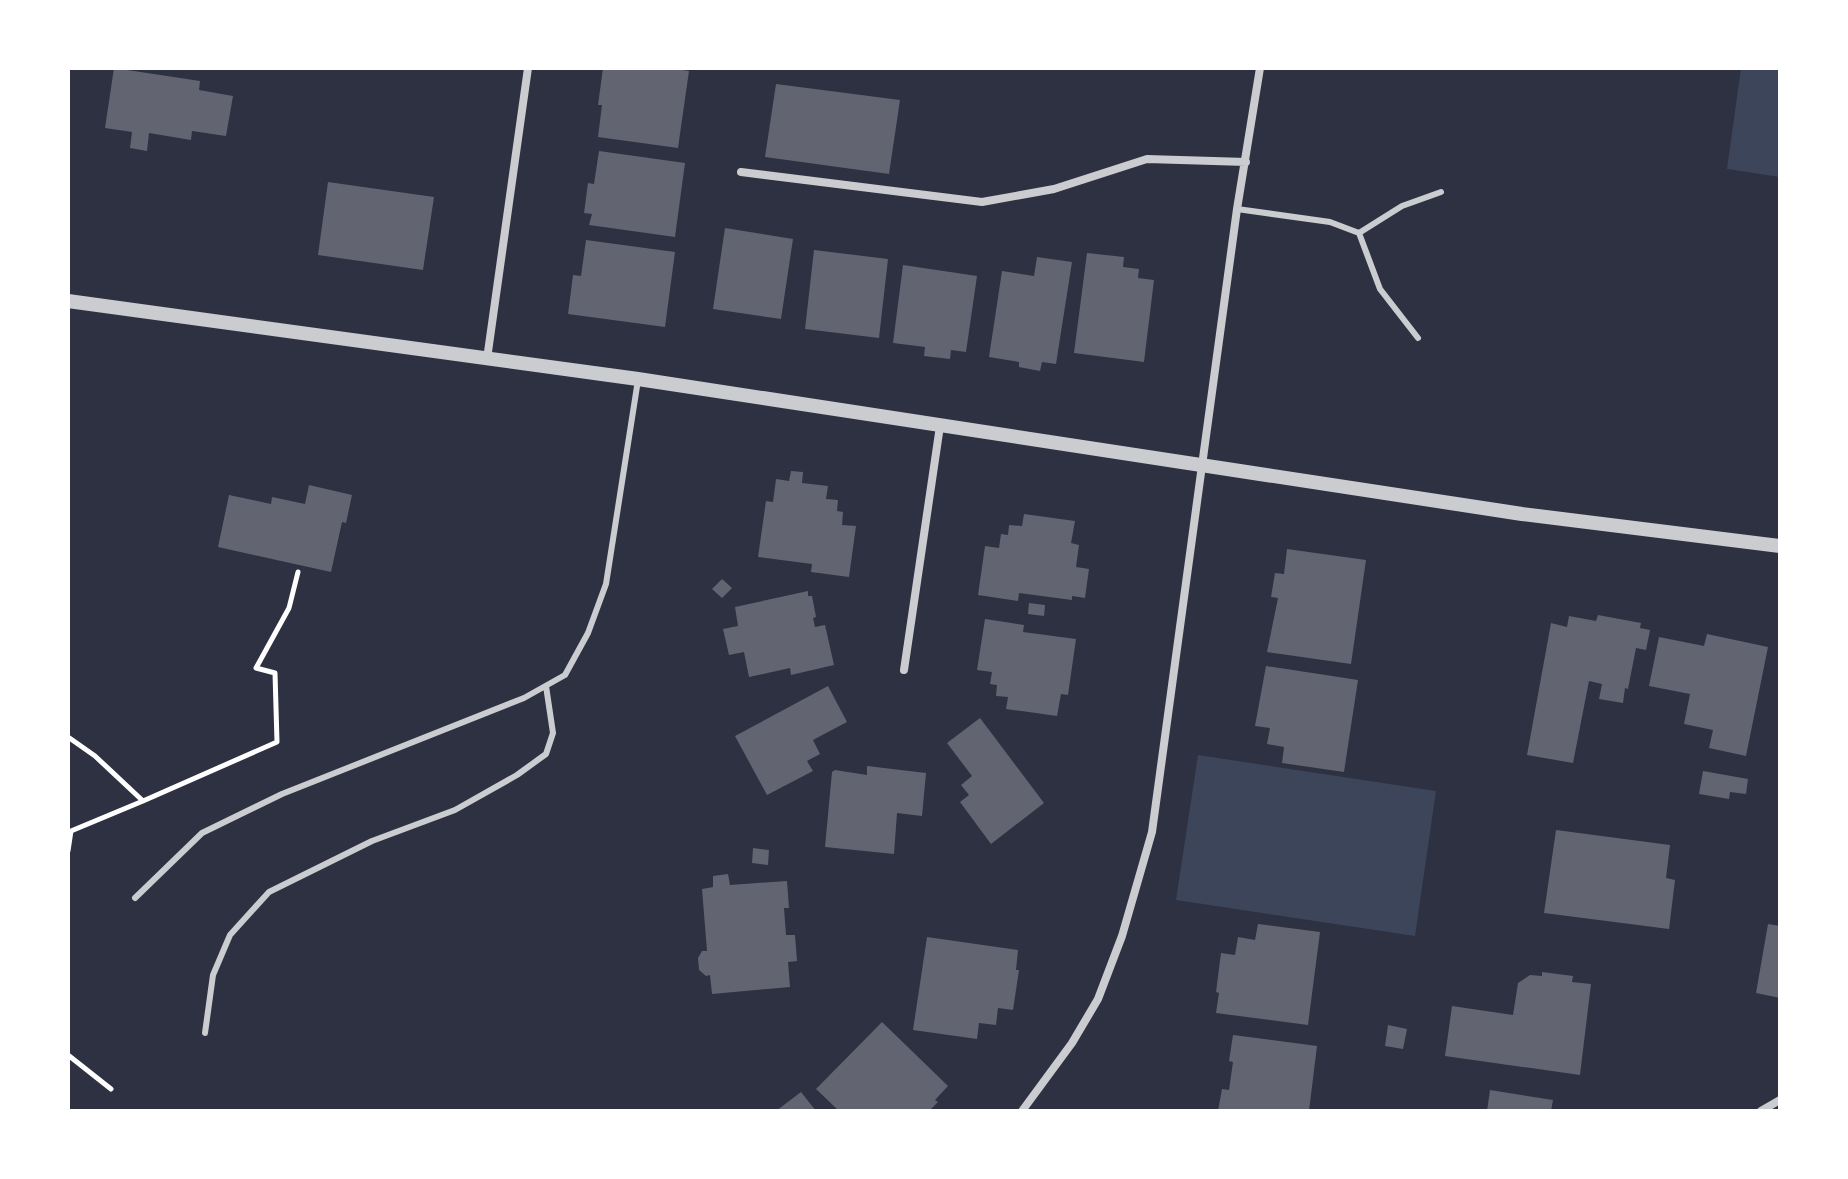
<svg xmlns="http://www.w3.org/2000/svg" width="1848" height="1179" viewBox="0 0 1848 1179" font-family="Lato,sans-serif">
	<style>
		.green { fill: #3c4559 }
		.building { fill: #626471 }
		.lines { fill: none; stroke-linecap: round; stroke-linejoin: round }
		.path { stroke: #fff; stroke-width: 5 }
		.service { stroke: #caccd0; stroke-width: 6 }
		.minor { stroke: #caccd0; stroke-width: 8 }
		.tertiary { stroke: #caccd0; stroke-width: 14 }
	</style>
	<rect width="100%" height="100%" fill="#2d3142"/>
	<!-- green -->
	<path class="green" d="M 1741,68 L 1780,68 L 1780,177 L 1727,169 Z
		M 1198,755 L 1436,791 L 1415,936 L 1176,900 Z"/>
	<!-- building -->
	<path class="building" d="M 114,68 L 200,81 L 199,90 L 233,96 L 226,136 L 192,131 L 191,140 L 149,133 L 147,151 L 130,148 L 132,132 L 105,128 Z
		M 603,68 L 669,68 L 689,71 L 678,148 L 598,137 L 602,105 L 598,105 Z
		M 776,84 L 900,100 L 889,174 L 765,157 Z
		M 599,151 L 685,163 L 675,237 L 589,225 L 592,214 L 584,213 L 588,183 L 594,184 Z
		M 328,182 L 434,197 L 423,270 L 318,255 Z
		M 725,228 L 793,239 L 781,319 L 713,309 Z
		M 586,240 L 675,252 L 665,327 L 568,314 L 573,275 L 581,276 Z
		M 814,250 L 888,259 L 879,338 L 805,329 Z
		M 1087,253 L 1124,257 L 1123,267 L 1139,269 L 1138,278 L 1154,280 L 1144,362 L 1074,353 Z
		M 1037,257 L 1072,262 L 1056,364 L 1042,362 L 1040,371 L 1019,367 L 1019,362 L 989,357 L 1002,271 L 1034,276 Z
		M 903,265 L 977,276 L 966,352 L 951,350 L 950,359 L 924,356 L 925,347 L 893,343 Z
		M 791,471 L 803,472 L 802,483 L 828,486 L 826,499 L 838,500 L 837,511 L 843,512 L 842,525 L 856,526 L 849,577 L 811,572 L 812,564 L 758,557 L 766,501 L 773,502 L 776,479 L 789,481 Z
		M 309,485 L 352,495 L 346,523 L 342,522 L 331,572 L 218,547 L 229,495 L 271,504 L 272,497 L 305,504 Z
		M 1024,514 L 1075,521 L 1071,543 L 1079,545 L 1076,567 L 1089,569 L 1085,598 L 1072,596 L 1072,600 L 1019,593 L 1018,601 L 978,595 L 985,546 L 999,548 L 1001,534 L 1008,535 L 1009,525 L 1022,526 Z
		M 1287,549 L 1366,560 L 1351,664 L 1267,652 L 1278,598 L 1271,597 L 1275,573 L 1284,574 Z
		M 722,579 L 732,588 L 722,598 L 712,589 Z
		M 808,591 L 808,596 L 812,596 L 816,617 L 813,618 L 815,627 L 825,625 L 834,665 L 791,675 L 790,668 L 749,677 L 744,652 L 729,655 L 723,629 L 738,626 L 735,607 Z
		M 1029,603 L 1045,605 L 1044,616 L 1028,614 Z
		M 1598,615 L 1641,623 L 1640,628 L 1650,630 L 1646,650 L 1636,648 L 1628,689 L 1625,688 L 1623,703 L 1599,699 L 1602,684 L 1589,681 L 1573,763 L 1527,755 L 1551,623 L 1567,627 L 1569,616 L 1596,621 Z
		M 985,619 L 1024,625 L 1023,632 L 1076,639 L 1068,695 L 1061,694 L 1057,716 L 1006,709 L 1008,697 L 996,696 L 997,685 L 990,684 L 992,672 L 977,670 Z
		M 1707,634 L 1768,647 L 1746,756 L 1709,748 L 1713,730 L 1684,724 L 1690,694 L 1649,686 L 1659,637 L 1704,646 Z
		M 1266,666 L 1358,680 L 1344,772 L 1282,763 L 1284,747 L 1267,744 L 1270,728 L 1255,726 Z
		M 828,686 L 847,722 L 813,740 L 820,754 L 807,761 L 813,771 L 767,795 L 735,736 Z
		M 980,718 L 1044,803 L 991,844 L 960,802 L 969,795 L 961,785 L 972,776 L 947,743 Z
		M 867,766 L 926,773 L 922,816 L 897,813 L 894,854 L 825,847 L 832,772 L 835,770 L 867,775 Z
		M 1703,771 L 1748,779 L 1746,794 L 1730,792 L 1729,799 L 1699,794 Z
		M 1556,830 L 1670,845 L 1666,878 L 1675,880 L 1669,929 L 1544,913 Z
		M 753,848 L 769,850 L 768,865 L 752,863 Z
		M 728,874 L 730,885 L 787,881 L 789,908 L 784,908 L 786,935 L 795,935 L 797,961 L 788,962 L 790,987 L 712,994 L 710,975 L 706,976 L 699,970 L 698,958 L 702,951 L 707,951 L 702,889 L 713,887 L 713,876 Z
		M 1258,924 L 1320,932 L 1308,1025 L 1216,1013 L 1219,993 L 1216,992 L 1221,953 L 1235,955 L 1238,937 L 1255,940 Z
		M 1768,924 L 1780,926 L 1780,998 L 1756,993 Z
		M 927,937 L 1018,950 L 1016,970 L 1019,970 L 1013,1010 L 998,1008 L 996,1025 L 979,1023 L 977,1039 L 913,1030 Z
		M 1542,972 L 1573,976 L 1572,982 L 1591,984 L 1580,1075 L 1445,1056 L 1452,1006 L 1513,1015 L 1518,983 L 1530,975 L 1542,976 Z
		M 882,1022 L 948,1086 L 935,1100 L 938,1102 L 929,1111 L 839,1111 L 816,1089 Z
		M 1388,1025 L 1407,1029 L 1403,1049 L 1385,1046 Z
		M 1233,1035 L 1317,1046 L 1309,1111 L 1218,1111 L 1222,1089 L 1229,1090 L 1233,1062 L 1229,1061 Z
		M 1490,1090 L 1553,1100 L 1551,1111 L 1487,1111 Z
		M 801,1092 L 816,1111 L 776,1111 Z"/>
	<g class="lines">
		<!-- path -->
		<path class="path" d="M 68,737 L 95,756 L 143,801 L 71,831 L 68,851
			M 143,801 L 277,742 L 275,673 L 256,668 L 289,608 L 298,572
			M 68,1055 L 111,1089"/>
		<!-- service -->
		<path class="service" d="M 1237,209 L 1330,222 L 1359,233 L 1380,289 L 1418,338
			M 1359,233 L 1402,206 L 1441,192
			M 135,898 L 202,833 L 282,794 L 524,698 L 565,675 L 588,633 L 606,584 L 638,380
			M 205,1033 L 213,975 L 230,935 L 269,892 L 372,841 L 455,810 L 517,775 L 546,754 L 553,733 L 546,686"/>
		<!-- minor -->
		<path class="minor" d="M 741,172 L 982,202 L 1054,189 L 1147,159 L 1246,162
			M 487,359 L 528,68
			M 904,670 L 940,426
			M 1022,1111 L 1072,1043 L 1098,999 L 1122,936 L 1152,832 L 1237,209 L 1260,68
			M 1761,1111 L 1780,1100"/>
		<!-- tertiary -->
		<path class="tertiary" d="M 68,301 L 638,379 L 1522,514 L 1780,546"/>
	</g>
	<!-- border -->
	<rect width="1848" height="1179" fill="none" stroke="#ffffff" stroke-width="140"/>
</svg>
